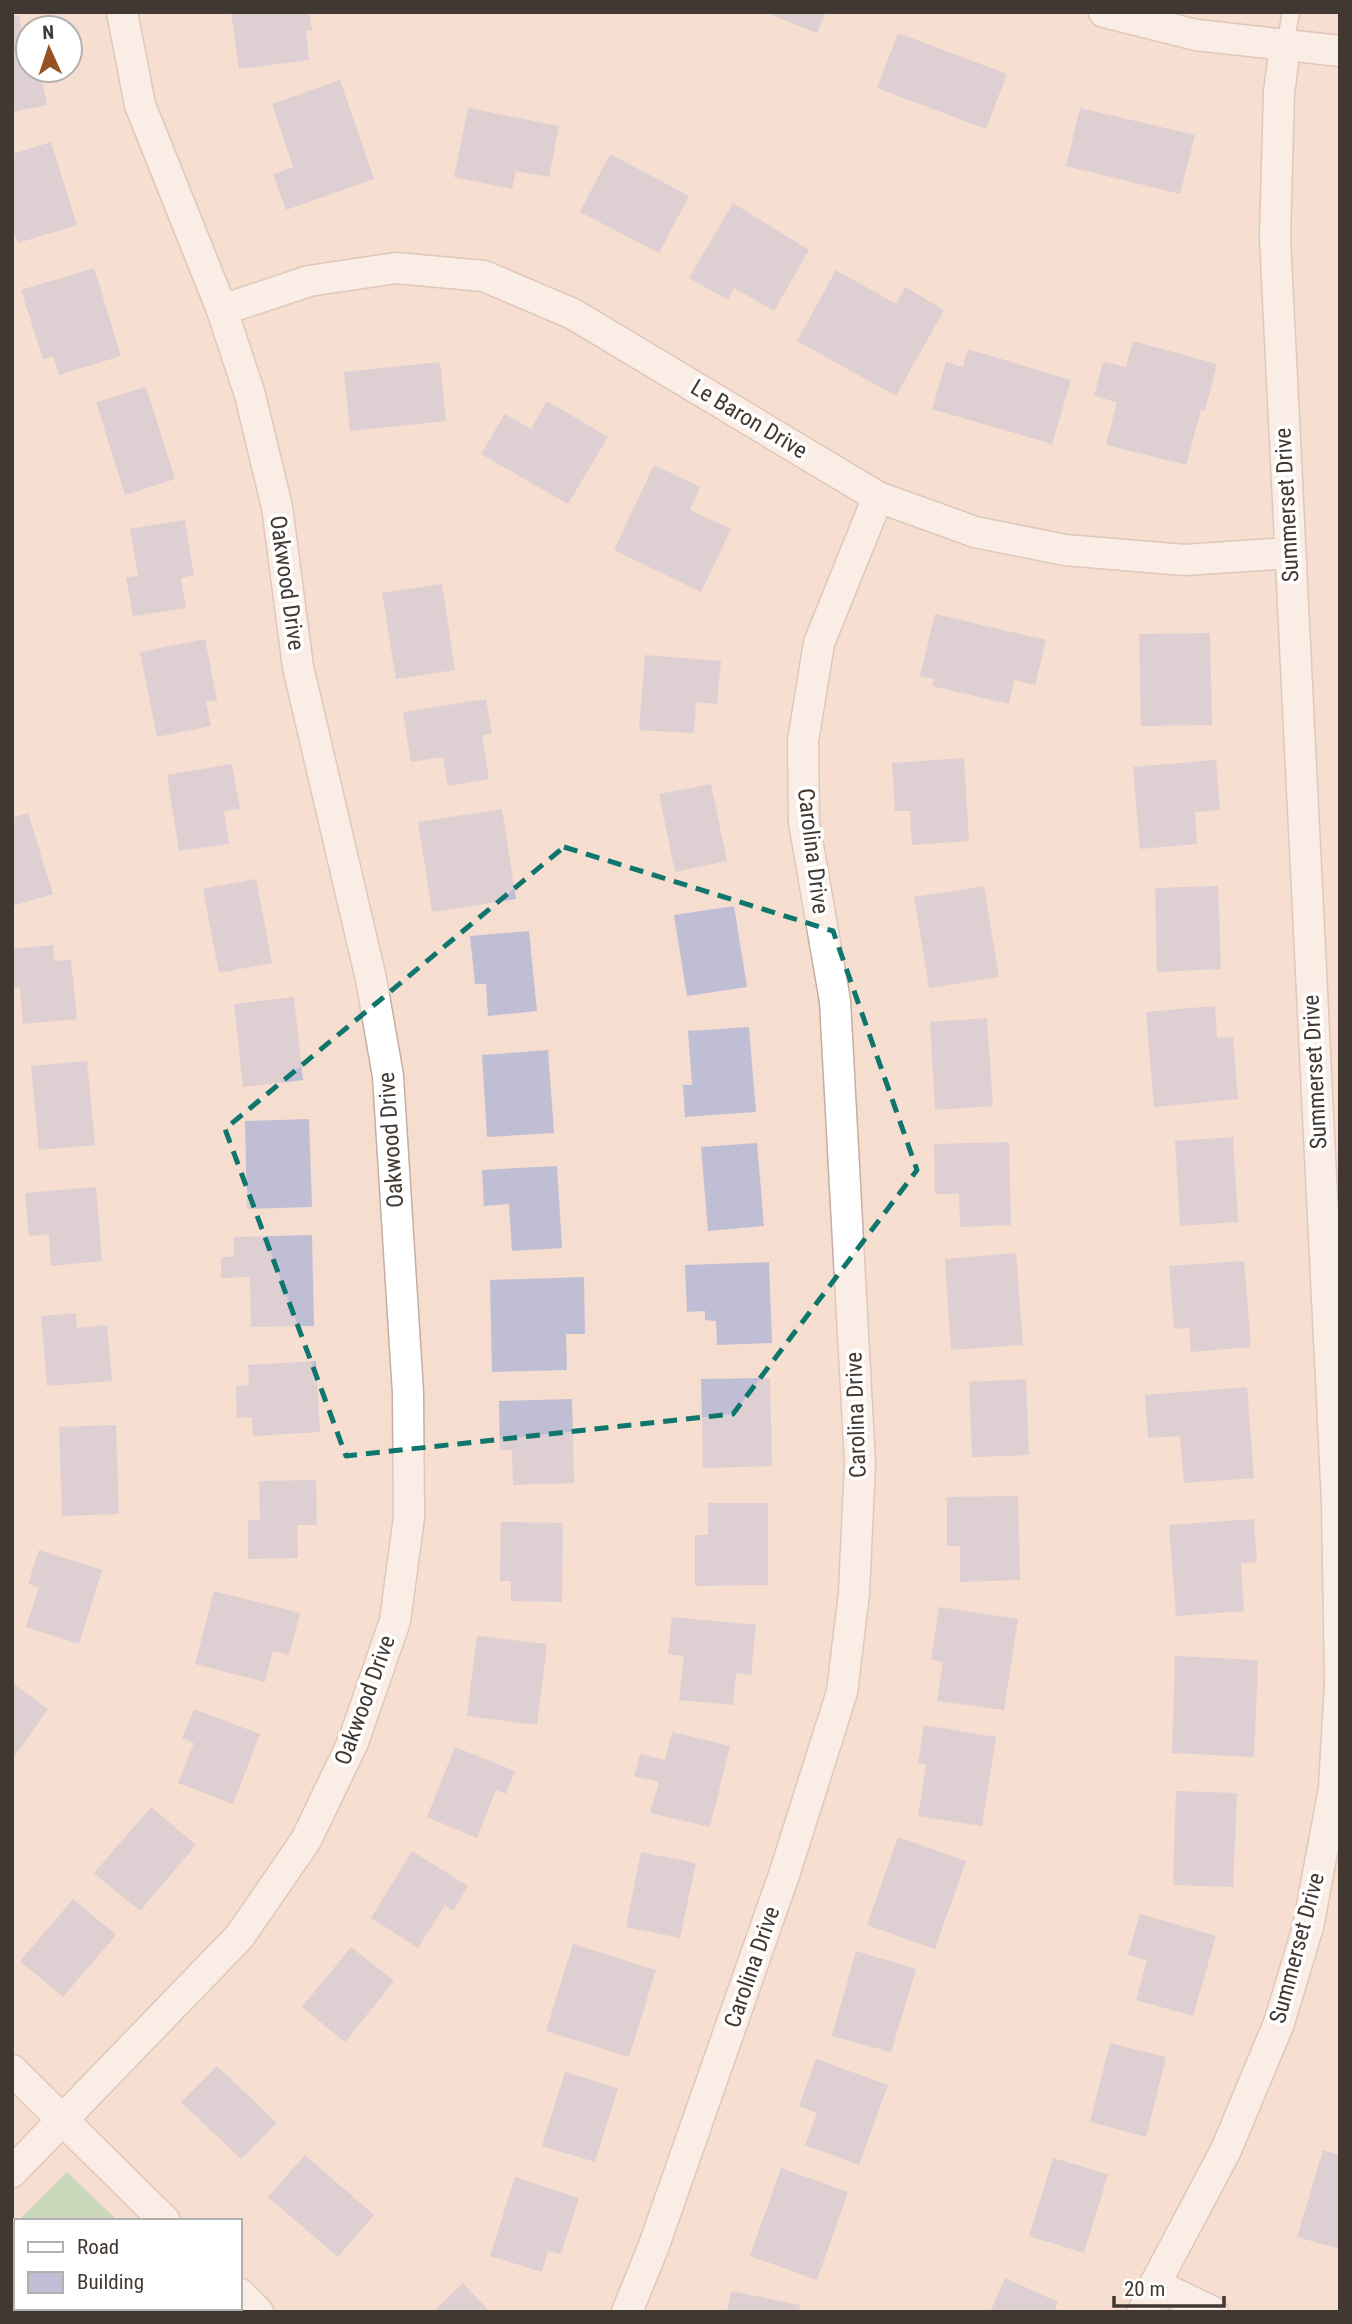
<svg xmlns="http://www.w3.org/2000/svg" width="1352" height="2324" viewBox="0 0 1352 2324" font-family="'Roboto Condensed',sans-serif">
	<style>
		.park { fill: #98d0a2 }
		.building { fill: #c0bed4 }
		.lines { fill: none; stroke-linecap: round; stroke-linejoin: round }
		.lane-casing { stroke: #c4aea1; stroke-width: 19 }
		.street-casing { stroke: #c4aea1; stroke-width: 33 }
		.lane { stroke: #fff; stroke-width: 16 }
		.street { stroke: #fff; stroke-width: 30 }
		.marked { fill: none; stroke: #0f766e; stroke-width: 5; stroke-dasharray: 14 9; stroke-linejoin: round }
		.labels { text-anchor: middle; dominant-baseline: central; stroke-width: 7; stroke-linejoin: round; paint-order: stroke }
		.street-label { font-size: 23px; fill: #413832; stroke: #fff }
	</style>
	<rect width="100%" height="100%" fill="#f5ded0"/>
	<!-- park -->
	<path class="park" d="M 67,2172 L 118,2221 L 18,2221 Z
		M 16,2223 L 16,2308 L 211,2308 L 215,2312 L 12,2312 L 12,2226 Z"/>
	<!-- building -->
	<path class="building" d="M 231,12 L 309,12 L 312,30 L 306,31 L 309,60 L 239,69 Z
		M 764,12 L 826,12 L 817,33 Z
		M 19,15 L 25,48 L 28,48 L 28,70 L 40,70 L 47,105 L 12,112 L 12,16 Z
		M 898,33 L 1007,74 L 986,129 L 877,88 Z
		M 340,80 L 374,179 L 286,210 L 273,174 L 293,167 L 272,104 Z
		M 468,108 L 559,126 L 549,177 L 516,171 L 512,189 L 454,177 Z
		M 1080,108 L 1195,135 L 1180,194 L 1066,166 Z
		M 51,142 L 77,225 L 18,243 L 12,228 L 12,154 Z
		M 610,154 L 689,196 L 659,253 L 580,212 Z
		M 733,203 L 809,250 L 774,311 L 734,288 L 728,300 L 689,278 Z
		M 94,268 L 121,356 L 59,375 L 53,356 L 43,359 L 21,290 Z
		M 836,270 L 896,304 L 905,287 L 944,310 L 896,396 L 797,341 Z
		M 1133,341 L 1217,364 L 1205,411 L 1201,410 L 1186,465 L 1106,445 L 1117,402 L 1094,396 L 1103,362 L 1126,367 Z
		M 968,349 L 1071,380 L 1052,444 L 932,409 L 946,362 L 963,367 Z
		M 440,362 L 446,421 L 350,431 L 344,372 Z
		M 146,387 L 175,479 L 125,495 L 96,402 Z
		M 547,401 L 608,437 L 568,504 L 481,454 L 505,414 L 531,429 Z
		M 654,465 L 700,487 L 690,510 L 731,529 L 701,592 L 614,550 Z
		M 185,520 L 194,575 L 181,578 L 186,608 L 133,616 L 126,578 L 138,576 L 130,529 Z
		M 442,584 L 455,670 L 396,679 L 382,593 Z
		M 935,614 L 1046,640 L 1035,685 L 1014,680 L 1009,704 L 932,686 L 934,679 L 920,676 Z
		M 1210,633 L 1212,725 L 1141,726 L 1139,634 Z
		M 205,639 L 217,700 L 206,702 L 211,726 L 157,737 L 140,652 Z
		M 645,655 L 721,661 L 717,704 L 696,702 L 694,733 L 639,730 Z
		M 486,699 L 492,734 L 482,735 L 489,779 L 448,786 L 443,757 L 411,762 L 403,712 Z
		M 964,758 L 969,841 L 912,845 L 910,811 L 895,811 L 892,763 Z
		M 1216,760 L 1220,810 L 1195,812 L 1197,844 L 1140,849 L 1133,767 Z
		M 232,764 L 240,809 L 224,811 L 229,844 L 179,851 L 167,775 Z
		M 711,784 L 727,861 L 675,872 L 659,794 Z
		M 502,809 L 516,899 L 432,912 L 418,822 Z
		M 28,813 L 53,894 L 12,906 L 12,818 Z
		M 256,879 L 272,963 L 219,973 L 203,889 Z
		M 984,886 L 999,977 L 929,988 L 914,897 Z
		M 1218,886 L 1221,969 L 1157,972 L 1155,888 Z
		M 734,906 L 747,987 L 687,996 L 674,915 Z
		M 529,931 L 537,1011 L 488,1016 L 486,984 L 475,984 L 470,936 Z
		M 53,945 L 54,961 L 71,960 L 77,1019 L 23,1024 L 20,987 L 12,988 L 12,949 Z
		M 294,997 L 303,1080 L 243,1087 L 234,1004 Z
		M 1215,1006 L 1217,1038 L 1233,1037 L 1238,1099 L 1154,1107 L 1146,1012 Z
		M 987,1018 L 993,1106 L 935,1110 L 930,1022 Z
		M 749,1027 L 756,1112 L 685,1117 L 683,1085 L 692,1085 L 688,1031 Z
		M 548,1050 L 554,1133 L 487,1137 L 482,1055 Z
		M 87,1061 L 95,1145 L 39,1150 L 31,1066 Z
		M 309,1119 L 312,1207 L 247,1209 L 245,1121 Z
		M 1233,1137 L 1238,1222 L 1180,1226 L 1175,1141 Z
		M 1009,1142 L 1011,1225 L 960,1227 L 959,1194 L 935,1194 L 934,1144 Z
		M 757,1143 L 764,1226 L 708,1231 L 701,1147 Z
		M 557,1166 L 562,1248 L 512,1251 L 509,1204 L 484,1206 L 482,1170 Z
		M 96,1187 L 102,1261 L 51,1266 L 49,1234 L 29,1236 L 25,1193 Z
		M 312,1235 L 314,1326 L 251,1327 L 250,1277 L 221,1278 L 221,1257 L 234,1257 L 234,1237 Z
		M 1016,1253 L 1023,1345 L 951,1350 L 945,1259 Z
		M 1244,1261 L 1251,1347 L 1191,1352 L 1189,1328 L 1174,1329 L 1169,1266 Z
		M 769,1262 L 772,1343 L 717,1345 L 716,1321 L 705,1320 L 705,1311 L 687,1312 L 685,1265 Z
		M 584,1277 L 585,1334 L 566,1334 L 567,1370 L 492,1372 L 490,1280 Z
		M 76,1313 L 77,1328 L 107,1325 L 112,1381 L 47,1386 L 41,1316 Z
		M 316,1361 L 320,1432 L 253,1436 L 252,1417 L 237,1418 L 236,1386 L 249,1385 L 248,1365 Z
		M 770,1378 L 772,1466 L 703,1468 L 701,1379 Z
		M 1026,1379 L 1029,1455 L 972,1457 L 969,1382 Z
		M 1247,1387 L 1254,1478 L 1184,1483 L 1180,1436 L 1148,1438 L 1145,1395 Z
		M 572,1399 L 574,1483 L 513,1485 L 512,1450 L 500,1450 L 499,1401 Z
		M 116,1425 L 119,1514 L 62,1516 L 59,1427 Z
		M 316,1480 L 317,1525 L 297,1525 L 298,1558 L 248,1559 L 248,1520 L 260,1520 L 259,1481 Z
		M 1018,1496 L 1020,1580 L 960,1582 L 960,1546 L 947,1546 L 947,1497 Z
		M 708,1503 L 768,1503 L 768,1585 L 695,1586 L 695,1535 L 708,1535 Z
		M 1254,1519 L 1257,1562 L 1241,1563 L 1244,1611 L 1176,1616 L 1169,1525 Z
		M 501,1522 L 563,1523 L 562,1602 L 511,1601 L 511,1581 L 500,1581 Z
		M 39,1550 L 102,1570 L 79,1644 L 26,1627 L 39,1587 L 28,1584 Z
		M 214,1591 L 300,1613 L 289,1655 L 273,1651 L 265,1682 L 195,1664 Z
		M 939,1607 L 1018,1619 L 1004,1710 L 937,1701 L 943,1662 L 931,1660 Z
		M 672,1617 L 756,1625 L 751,1675 L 736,1673 L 733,1705 L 679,1700 L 684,1656 L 668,1654 Z
		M 477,1636 L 547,1644 L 537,1725 L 467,1716 Z
		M 1175,1656 L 1258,1660 L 1254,1757 L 1172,1753 Z
		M 12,1683 L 48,1709 L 12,1760 Z
		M 194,1709 L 260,1734 L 233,1804 L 178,1783 L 194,1743 L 182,1738 Z
		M 924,1725 L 996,1737 L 982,1826 L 918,1816 L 926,1765 L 918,1763 Z
		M 672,1732 L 730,1746 L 710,1827 L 650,1813 L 659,1782 L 634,1776 L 640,1754 L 665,1760 Z
		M 455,1747 L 515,1771 L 506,1794 L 496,1790 L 477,1838 L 427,1817 Z
		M 1176,1791 L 1237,1793 L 1233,1887 L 1173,1885 Z
		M 151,1807 L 196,1845 L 140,1911 L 94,1873 Z
		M 898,1837 L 966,1861 L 935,1949 L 867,1925 Z
		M 412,1851 L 468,1886 L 453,1911 L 445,1905 L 418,1948 L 371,1918 Z
		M 641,1852 L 696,1863 L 680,1938 L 626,1927 Z
		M 73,1899 L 116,1935 L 63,1997 L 20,1961 Z
		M 1140,1914 L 1216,1936 L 1193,2016 L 1136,2000 L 1147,1960 L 1128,1955 Z
		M 573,1944 L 656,1970 L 629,2057 L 546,2031 Z
		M 351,1947 L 394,1981 L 345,2042 L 302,2007 Z
		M 856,1951 L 916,1969 L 891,2052 L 832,2036 Z
		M 1110,2043 L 1166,2057 L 1146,2137 L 1090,2122 Z
		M 816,2059 L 888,2085 L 859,2165 L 805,2145 L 817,2113 L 799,2106 Z
		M 217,2066 L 277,2123 L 241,2159 L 181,2102 Z
		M 565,2072 L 618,2088 L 595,2162 L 542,2146 Z
		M 1323,2150 L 1340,2155 L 1340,2249 L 1297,2237 Z
		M 305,2155 L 374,2215 L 338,2257 L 268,2197 Z
		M 1053,2158 L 1108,2174 L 1084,2253 L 1029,2236 Z
		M 781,2168 L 848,2192 L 817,2280 L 750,2256 Z
		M 515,2177 L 579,2198 L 561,2254 L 548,2251 L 542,2272 L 490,2256 Z
		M 1005,2278 L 1058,2302 L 1054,2312 L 990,2312 Z
		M 463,2283 L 490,2312 L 433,2312 Z
		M 731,2291 L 800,2305 L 799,2312 L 727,2312 Z"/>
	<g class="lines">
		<!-- lane casing -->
		<g class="lane-casing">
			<path id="lane" d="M 1285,46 L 1291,12"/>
		</g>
		<!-- street casing -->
		<g class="street-casing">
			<path id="street" d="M 1104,12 L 1196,35 L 1340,51
				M 222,310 L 309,281 L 396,268 L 484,276 L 573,314 L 878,497 L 975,532 L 1065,550 L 1185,560 L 1289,553
				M 12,2070 L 165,2221
				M 12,2172 L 240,1936 L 306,1840 L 353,1742 L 395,1621 L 409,1517 L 408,1393 L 388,1076 L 371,979 L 298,667 L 277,507 L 250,395 L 222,310 L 140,105 L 122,12
				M 1155,2284 L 1213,2312
				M 240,2294 L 258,2312
				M 627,2312 L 653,2248 L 785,1872 L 842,1692 L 854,1593 L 860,1463 L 835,1001 L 804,822 L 803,741 L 819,643 L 878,497
				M 1143,2312 L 1155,2284 L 1226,2150 L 1279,2023 L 1308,1927 L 1334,1789 L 1340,1683 L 1337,1502 L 1275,237 L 1279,93 L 1285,46"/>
		</g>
		<!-- lane -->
		<use href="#lane" class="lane"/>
		<!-- street -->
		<use href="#street" class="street"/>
	</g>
	<!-- marked area -->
	<path d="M0 0H1352V2324H0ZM 564,847 L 833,931 L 917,1170 L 733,1414 L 346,1456 L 225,1129 Z" fill="#f5ded0" fill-opacity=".55" fill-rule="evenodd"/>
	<path class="marked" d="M 564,847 L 833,931 L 917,1170 L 733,1414 L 346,1456 L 225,1129 Z"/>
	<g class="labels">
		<!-- street labels -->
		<g class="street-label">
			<text transform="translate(749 419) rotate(31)">Le Baron Drive</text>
			<text transform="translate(1287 505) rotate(-93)">Summerset Drive</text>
			<text transform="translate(287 583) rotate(82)">Oakwood Drive</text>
			<text transform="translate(813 851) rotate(83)">Carolina Drive</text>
			<text transform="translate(1315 1072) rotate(-93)">Summerset Drive</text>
			<text transform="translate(391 1140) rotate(-94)">Oakwood Drive</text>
			<text transform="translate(856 1415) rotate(-92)">Carolina Drive</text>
			<text transform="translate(365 1700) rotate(-70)">Oakwood Drive</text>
			<text transform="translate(1297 1948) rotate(-75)">Summerset Drive</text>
			<text transform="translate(752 1967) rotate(-71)">Carolina Drive</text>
		</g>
	</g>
	<!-- border -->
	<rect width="1352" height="2324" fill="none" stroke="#413832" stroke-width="28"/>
	<!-- legend -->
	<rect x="14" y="2219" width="228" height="91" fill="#ffffff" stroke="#b3afad" stroke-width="2"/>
	<rect x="28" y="2242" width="35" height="10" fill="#ffffff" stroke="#b3afad" stroke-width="2"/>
	<text x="77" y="2254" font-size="21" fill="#413832">Road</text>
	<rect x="28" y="2272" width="35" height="21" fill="#c0bed4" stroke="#b3afad" stroke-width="2"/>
	<text x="77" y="2289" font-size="21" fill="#413832">Building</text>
	<!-- north arrow -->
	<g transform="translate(49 49) rotate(357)"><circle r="33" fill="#ffffff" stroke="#b3afad" stroke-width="2"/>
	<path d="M0-5L12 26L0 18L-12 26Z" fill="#965223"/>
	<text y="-10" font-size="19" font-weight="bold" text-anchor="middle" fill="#413832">N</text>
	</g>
	<!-- scale -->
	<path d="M1114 2296v10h110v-10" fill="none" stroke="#413832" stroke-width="3.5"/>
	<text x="1124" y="2296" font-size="21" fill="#413832" stroke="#ffffff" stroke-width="5" paint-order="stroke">20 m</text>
</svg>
